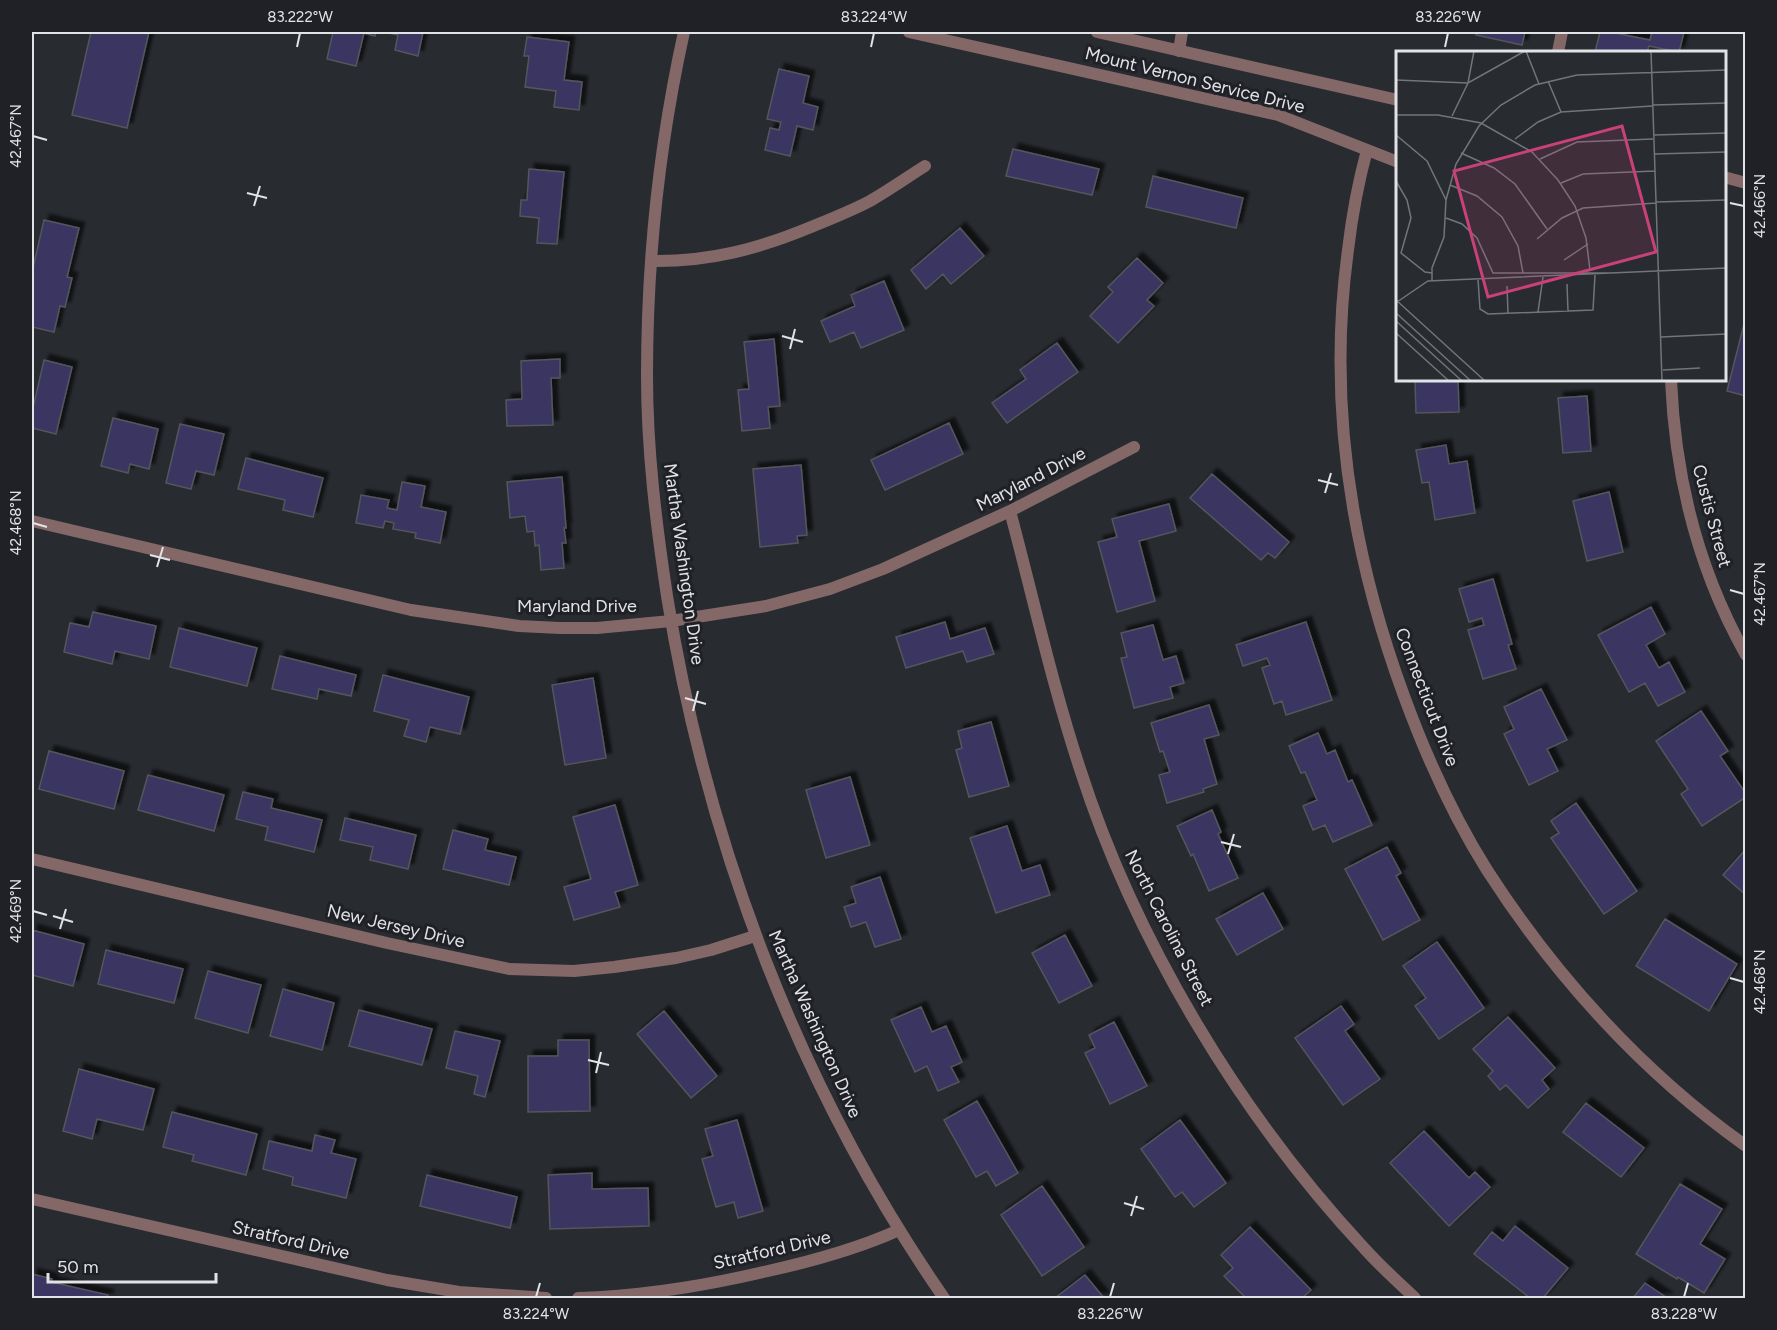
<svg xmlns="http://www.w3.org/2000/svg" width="1777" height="1330" viewBox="0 0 1777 1330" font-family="Figtree,sans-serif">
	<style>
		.building { fill: #3b3462; stroke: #55555c; stroke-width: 1.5; filter: url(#shadow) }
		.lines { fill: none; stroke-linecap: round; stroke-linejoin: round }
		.minor { stroke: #846867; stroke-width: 12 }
		.tertiary { stroke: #846867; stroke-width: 12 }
		.ticks { fill: none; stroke: #e1e3e6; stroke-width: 2 }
		.labels { text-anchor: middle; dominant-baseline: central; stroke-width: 6; stroke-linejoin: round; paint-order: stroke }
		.street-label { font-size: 18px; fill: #e1e3e6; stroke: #1f2126 }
		.inset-road { fill: none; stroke: #727579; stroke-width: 1.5 }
		.view { fill: #c84177; fill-opacity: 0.15; stroke: #c84177; stroke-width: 3 }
		.inset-edge { fill: none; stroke: #e1e3e6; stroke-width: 3 }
		.neatline { fill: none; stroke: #e1e3e6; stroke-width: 2 }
		.ticks-label { font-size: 15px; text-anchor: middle; fill: #e1e3e6 }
	</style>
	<defs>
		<filter id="shadow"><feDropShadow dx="5.5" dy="-5.5" stdDeviation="1.5" flood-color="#0009"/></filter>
	</defs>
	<rect width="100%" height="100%" fill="#282b30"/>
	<!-- building -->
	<path class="building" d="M 91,32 L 149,32 L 127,128 L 72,115 Z
		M 333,32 L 376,32 L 375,36 L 364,33 L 356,66 L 327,59 Z
		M 384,32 L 423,32 L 418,56 L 395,50 L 398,35 Z
		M 1476,32 L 1525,32 L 1522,45 L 1476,35 Z
		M 1600,32 L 1610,32 L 1650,40 L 1652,32 L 1684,32 L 1679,52 L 1649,46 L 1647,52 L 1595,52 Z
		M 527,37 L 569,42 L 564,80 L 582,82 L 579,110 L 554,107 L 556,91 L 525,87 L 529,56 L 524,56 Z
		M 779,69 L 809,76 L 803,103 L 818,107 L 813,130 L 797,126 L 790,156 L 765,150 L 770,128 L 779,130 L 781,122 L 767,119 Z
		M 1013,149 L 1099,169 L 1092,195 L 1006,176 Z
		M 529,169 L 564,172 L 557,244 L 537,243 L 539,218 L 520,216 L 521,200 L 527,200 Z
		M 1153,176 L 1243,198 L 1236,228 L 1146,207 Z
		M 44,220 L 79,228 L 67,277 L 72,278 L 65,307 L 60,306 L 54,332 L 32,327 L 32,268 L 33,268 Z
		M 960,228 L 984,256 L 951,284 L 943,274 L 926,289 L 911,270 Z
		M 1137,258 L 1163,283 L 1147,300 L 1154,306 L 1118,343 L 1090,316 L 1113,292 L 1108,287 Z
		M 884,281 L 904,330 L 861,348 L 854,332 L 830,342 L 821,321 L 855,306 L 851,295 Z
		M 1746,316 L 1746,396 L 1727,391 Z
		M 774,339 L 780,406 L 768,407 L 770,428 L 742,431 L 738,390 L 749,389 L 744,342 Z
		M 1057,343 L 1078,372 L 1007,423 L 992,403 L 1026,379 L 1020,370 Z
		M 560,359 L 560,378 L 551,378 L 553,425 L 507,426 L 506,400 L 522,399 L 521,361 Z
		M 44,360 L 72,367 L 56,434 L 32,428 L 32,404 L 34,404 Z
		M 1415,380 L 1458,380 L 1459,412 L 1416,413 Z
		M 1587,396 L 1591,451 L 1563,453 L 1558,398 Z
		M 113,418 L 158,429 L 149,469 L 130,464 L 128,473 L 101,466 Z
		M 949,423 L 963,454 L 885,490 L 871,460 Z
		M 180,424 L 224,434 L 214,475 L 196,471 L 191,489 L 166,483 Z
		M 1446,445 L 1449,464 L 1467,461 L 1475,513 L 1435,520 L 1429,482 L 1422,483 L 1416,450 Z
		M 246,458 L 323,478 L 313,517 L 283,510 L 285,500 L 238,489 Z
		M 801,465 L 807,535 L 797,536 L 798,543 L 760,547 L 753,469 Z
		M 1212,474 L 1289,542 L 1275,558 L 1268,553 L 1261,560 L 1190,498 Z
		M 562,477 L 566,528 L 564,528 L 566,543 L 562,543 L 564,568 L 541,570 L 539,545 L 535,546 L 534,531 L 527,532 L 525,516 L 510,518 L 507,482 Z
		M 402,482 L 425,486 L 421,507 L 446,512 L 440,543 L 415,538 L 416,533 L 393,529 L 394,523 L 385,521 L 383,528 L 356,523 L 361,495 L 389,500 L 387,508 L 397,510 Z
		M 1609,492 L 1623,552 L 1587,561 L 1573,501 Z
		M 1169,504 L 1176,531 L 1139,541 L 1155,601 L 1117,612 L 1098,542 L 1117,537 L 1112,519 Z
		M 1493,579 L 1512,644 L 1508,645 L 1516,669 L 1483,679 L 1468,630 L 1484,625 L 1482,618 L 1469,622 L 1459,589 Z
		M 1651,607 L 1665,634 L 1646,645 L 1659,668 L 1669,662 L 1685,692 L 1658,706 L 1645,683 L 1629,692 L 1598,635 Z
		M 93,612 L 156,626 L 149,659 L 115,651 L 112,664 L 64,652 L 70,623 L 89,627 Z
		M 945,622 L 950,639 L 985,628 L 994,654 L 967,662 L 963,651 L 906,668 L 896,637 Z
		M 1306,622 L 1332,700 L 1286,715 L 1282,701 L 1274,704 L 1262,668 L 1270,665 L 1267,658 L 1243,666 L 1236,645 Z
		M 1153,625 L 1163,660 L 1176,656 L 1184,683 L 1170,687 L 1173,698 L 1134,708 L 1121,658 L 1127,657 L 1121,633 Z
		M 179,628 L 257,648 L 247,686 L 170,667 Z
		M 280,656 L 356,675 L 351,696 L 319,689 L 317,699 L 272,689 Z
		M 383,675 L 469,697 L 460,734 L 430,727 L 426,742 L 404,736 L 409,720 L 374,711 Z
		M 593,678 L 606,758 L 565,765 L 552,685 Z
		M 1541,689 L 1567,740 L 1547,749 L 1558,771 L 1529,785 L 1504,734 L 1514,729 L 1504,707 Z
		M 1209,705 L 1219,735 L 1204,739 L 1217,784 L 1203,789 L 1204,792 L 1167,803 L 1159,775 L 1170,772 L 1163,751 L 1160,752 L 1151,723 Z
		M 1701,711 L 1728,751 L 1720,756 L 1746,794 L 1746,797 L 1702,826 L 1681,794 L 1688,789 L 1656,741 Z
		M 991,722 L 1009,786 L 969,797 L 956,750 L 962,748 L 958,731 Z
		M 1318,733 L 1327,754 L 1335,750 L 1348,782 L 1352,780 L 1372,825 L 1333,842 L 1325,825 L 1313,830 L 1303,806 L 1317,800 L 1305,772 L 1301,773 L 1289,746 Z
		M 49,751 L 124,771 L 114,809 L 39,789 Z
		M 148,775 L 224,795 L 214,831 L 138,810 Z
		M 850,777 L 870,845 L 826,858 L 806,790 Z
		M 243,792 L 273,799 L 271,808 L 322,820 L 314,852 L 265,840 L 268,827 L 236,819 Z
		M 1576,803 L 1637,891 L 1604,914 L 1551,838 L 1559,833 L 1551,821 Z
		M 615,805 L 638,885 L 615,892 L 620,907 L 574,920 L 564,887 L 591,879 L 573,817 Z
		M 1212,810 L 1221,832 L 1218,834 L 1238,878 L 1209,891 L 1193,854 L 1191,856 L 1177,826 Z
		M 345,818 L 416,835 L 408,869 L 370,860 L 373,847 L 340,840 Z
		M 1007,826 L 1022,871 L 1040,865 L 1050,895 L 996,913 L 970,838 Z
		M 453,830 L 488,839 L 485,850 L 516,857 L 509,885 L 443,869 Z
		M 1387,847 L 1401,873 L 1396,876 L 1420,920 L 1383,940 L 1345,869 Z
		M 1746,849 L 1746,895 L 1723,875 Z
		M 880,877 L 901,939 L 875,947 L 866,922 L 851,927 L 844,907 L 856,903 L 851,887 Z
		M 1263,893 L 1283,929 L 1237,955 L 1216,919 Z
		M 1665,919 L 1737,964 L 1709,1011 L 1636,966 Z
		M 32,930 L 84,944 L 73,986 L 32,975 Z
		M 1065,935 L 1092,986 L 1059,1003 L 1032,953 Z
		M 1437,942 L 1484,1008 L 1439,1039 L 1415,1006 L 1426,998 L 1403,966 Z
		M 106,950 L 183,969 L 174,1003 L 98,984 Z
		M 208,971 L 261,985 L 248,1033 L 195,1018 Z
		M 283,989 L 334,1003 L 322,1050 L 270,1036 Z
		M 1341,1006 L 1354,1024 L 1345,1031 L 1380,1079 L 1343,1105 L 1295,1038 Z
		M 921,1007 L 932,1032 L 946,1026 L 962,1062 L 951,1067 L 959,1082 L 938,1091 L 927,1066 L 915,1072 L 891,1020 Z
		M 359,1010 L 432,1029 L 422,1065 L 349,1046 Z
		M 664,1011 L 717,1076 L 691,1098 L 637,1034 Z
		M 1508,1017 L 1555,1068 L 1542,1080 L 1549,1089 L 1528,1108 L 1506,1085 L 1500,1090 L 1488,1076 L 1493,1071 L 1473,1049 Z
		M 1114,1022 L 1147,1086 L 1110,1104 L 1085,1053 L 1095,1048 L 1089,1035 Z
		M 455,1031 L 500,1041 L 485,1097 L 474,1094 L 478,1076 L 446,1068 Z
		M 558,1040 L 589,1040 L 590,1111 L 528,1112 L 528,1056 L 558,1056 Z
		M 79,1069 L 154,1089 L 143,1130 L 97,1119 L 92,1139 L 63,1131 Z
		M 977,1101 L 1018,1173 L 996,1186 L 987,1171 L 976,1177 L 944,1120 Z
		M 1586,1103 L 1644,1148 L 1621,1177 L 1563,1132 Z
		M 172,1112 L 257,1134 L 246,1175 L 192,1161 L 194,1155 L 163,1147 Z
		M 737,1120 L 763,1211 L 738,1218 L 734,1202 L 716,1207 L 702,1159 L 713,1156 L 705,1129 Z
		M 1180,1120 L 1226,1183 L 1194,1207 L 1182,1192 L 1175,1197 L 1141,1149 Z
		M 1424,1131 L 1469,1178 L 1475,1172 L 1490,1187 L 1449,1226 L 1390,1163 Z
		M 315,1135 L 335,1140 L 331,1153 L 356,1159 L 346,1198 L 292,1185 L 293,1177 L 263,1169 L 269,1141 L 312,1151 Z
		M 592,1173 L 592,1189 L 648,1188 L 649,1226 L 550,1229 L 548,1175 Z
		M 427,1175 L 517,1197 L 510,1228 L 420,1206 Z
		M 1680,1184 L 1722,1209 L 1700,1244 L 1725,1259 L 1704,1293 L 1678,1277 L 1677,1279 L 1636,1254 Z
		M 1042,1186 L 1084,1247 L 1042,1276 L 1001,1215 Z
		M 1515,1226 L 1568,1268 L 1543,1298 L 1530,1298 L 1474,1254 L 1492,1232 L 1503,1241 Z
		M 1250,1227 L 1311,1290 L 1302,1298 L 1246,1298 L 1224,1276 L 1233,1268 L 1221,1255 Z
		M 32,1274 L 52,1279 L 51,1282 L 108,1295 L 108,1298 L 32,1298 Z
		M 1085,1275 L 1104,1298 L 1055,1298 Z
		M 1645,1283 L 1667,1298 L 1633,1298 Z"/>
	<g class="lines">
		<!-- minor -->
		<path class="minor" d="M 684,32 C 659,145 647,260 647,376 C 647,450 656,523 667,596 C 707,846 800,1090 944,1298
			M 909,32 L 1278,115 L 1398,162
			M 1179,51 L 1182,32
			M 1558,52 L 1562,32
			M 1367,150 C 1358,183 1352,216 1348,250 C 1327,403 1351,552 1404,696 C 1426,756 1453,816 1487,870 C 1555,976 1643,1073 1746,1146
			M 651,261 C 709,262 758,249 811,227 C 831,219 851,211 870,201 C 889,190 906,178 925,166
			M 1671,380 C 1675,476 1698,570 1746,655
			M 1010,511 C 1033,597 1052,684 1080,769 C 1135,941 1241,1116 1364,1248 C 1380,1266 1398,1282 1415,1298
			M 32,521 L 411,610 L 519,626 L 560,628 L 597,628 L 671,621 L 766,606 L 830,589 L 883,569 L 1010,511 L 1134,447
			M 32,859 L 387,943 L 509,969 L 574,971 L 614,967 L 676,958 L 711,950 L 755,936
			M 32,1199 L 387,1280 L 459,1292 L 546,1298
			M 578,1298 C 643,1296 705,1286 768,1271 C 813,1261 857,1249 899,1230"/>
		<!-- tertiary -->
		<path class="tertiary" d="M 1097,32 L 1398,100
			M 1724,177 L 1746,183"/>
	</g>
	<!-- ticks -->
	<path class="ticks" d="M 297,47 L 300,33M 871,47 L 874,33M 1445,47 L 1448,33M 33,136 L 47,140M 247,193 L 267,198M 1730,203 L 1744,206M 254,206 L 260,186M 782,336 L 803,342M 790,349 L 795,329M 1318,480 L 1338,485M 1325,493 L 1331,473M 33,523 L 47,527M 150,555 L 170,560M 157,567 L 163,547M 1730,590 L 1744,594M 685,698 L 706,704M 693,711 L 698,691M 1221,842 L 1241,847M 1228,854 L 1234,834M 33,911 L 47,915M 53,916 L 73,922M 60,929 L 66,909M 1730,978 L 1744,982M 588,1060 L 609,1065M 596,1073 L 601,1052M 1124,1203 L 1144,1209M 1131,1216 L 1137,1196M 536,1297 L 540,1283M 1110,1297 L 1114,1283M 1684,1297 L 1688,1283"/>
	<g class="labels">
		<!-- street labels -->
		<g class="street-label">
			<text transform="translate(1195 80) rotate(14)">Mount Vernon Service Drive</text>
			<text transform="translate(1031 479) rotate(-27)">Maryland Drive</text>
			<text transform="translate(1712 516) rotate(75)">Custis Street</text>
			<text transform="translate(684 564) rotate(82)">Martha Washington Drive</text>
			<text x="577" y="606">Maryland Drive</text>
			<text transform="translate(1427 697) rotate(69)">Connecticut Drive</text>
			<text transform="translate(396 926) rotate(13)">New Jersey Drive</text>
			<text transform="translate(1169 928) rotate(63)">North Carolina Street</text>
			<text transform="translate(815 1024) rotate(66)">Martha Washington Drive</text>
			<text transform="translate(291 1240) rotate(13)">Stratford Drive</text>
			<text transform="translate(772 1250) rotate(-13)">Stratford Drive</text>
		</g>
	</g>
	<!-- overview -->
	<g transform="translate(1396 51)">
		<rect width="330" height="330" fill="#282b30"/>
		<path class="inset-road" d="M 130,0 L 143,33M 255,0 L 266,330M 0,29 L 72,32 L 129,0M 152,30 L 165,61M 257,54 L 330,52M 0,64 L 42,64 L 85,72 L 136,101 L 162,129 L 179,155 L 190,187 L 194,219M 56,65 L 72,32 L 78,0M 0,84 L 31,110 L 50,149 L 48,186 L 36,217 L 36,229M 258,84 L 330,82M 119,88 L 142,71 L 165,61 L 256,55M 65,102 L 98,117 L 119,133 L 151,178M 259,103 L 330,101M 144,108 L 181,91 L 257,88M 0,130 L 11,149 L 15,167 L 5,202 L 29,221 L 36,222M 165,132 L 187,123 L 259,120M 54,134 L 81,145 L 106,166 L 122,195 L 127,222M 50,149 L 60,113 L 83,75 L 105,54 L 139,34 L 181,24 L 330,19M 260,151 L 330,149M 50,167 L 66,173 L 81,187 L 97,222 L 216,222M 141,188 L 166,167 L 187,157 L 260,152M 168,209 L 192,193M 82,228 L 84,258 L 92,263 L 197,259 L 199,224M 171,233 L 172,260M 111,235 L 112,262M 0,249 L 89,330M 1,251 L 32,230 L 330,217M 142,261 L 147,226M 0,262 L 75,330M 0,270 L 66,330M 0,282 L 53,330M 265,286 L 330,283M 267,319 L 304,317"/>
		<path class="view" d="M 226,75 L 260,201 L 92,246 L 58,120 Z"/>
		<rect width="330" height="330" class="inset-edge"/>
	</g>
	<!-- border -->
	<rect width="1777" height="1330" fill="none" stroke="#1f2126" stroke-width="66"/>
	<!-- scale -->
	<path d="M48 1273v9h168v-9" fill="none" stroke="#e1e3e6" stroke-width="3"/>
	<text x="57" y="1273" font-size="18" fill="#e1e3e6" stroke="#1f2126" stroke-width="4.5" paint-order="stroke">50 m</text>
	<rect x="33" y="33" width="1711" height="1264" class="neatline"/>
	<g class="ticks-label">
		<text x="300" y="22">83.222°W</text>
		<text x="874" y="22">83.224°W</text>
		<text x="1448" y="22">83.226°W</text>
		<text transform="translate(16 136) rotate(-90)" y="5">42.467°N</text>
		<text transform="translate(1760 206) rotate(-90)" y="5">42.466°N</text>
		<text transform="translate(16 523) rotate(-90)" y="5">42.468°N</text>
		<text transform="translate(1760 594) rotate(-90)" y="5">42.467°N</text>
		<text transform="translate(16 911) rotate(-90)" y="5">42.469°N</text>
		<text transform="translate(1760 982) rotate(-90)" y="5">42.468°N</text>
		<text x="536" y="1319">83.224°W</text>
		<text x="1110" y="1319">83.226°W</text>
		<text x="1684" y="1319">83.228°W</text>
	</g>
</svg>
